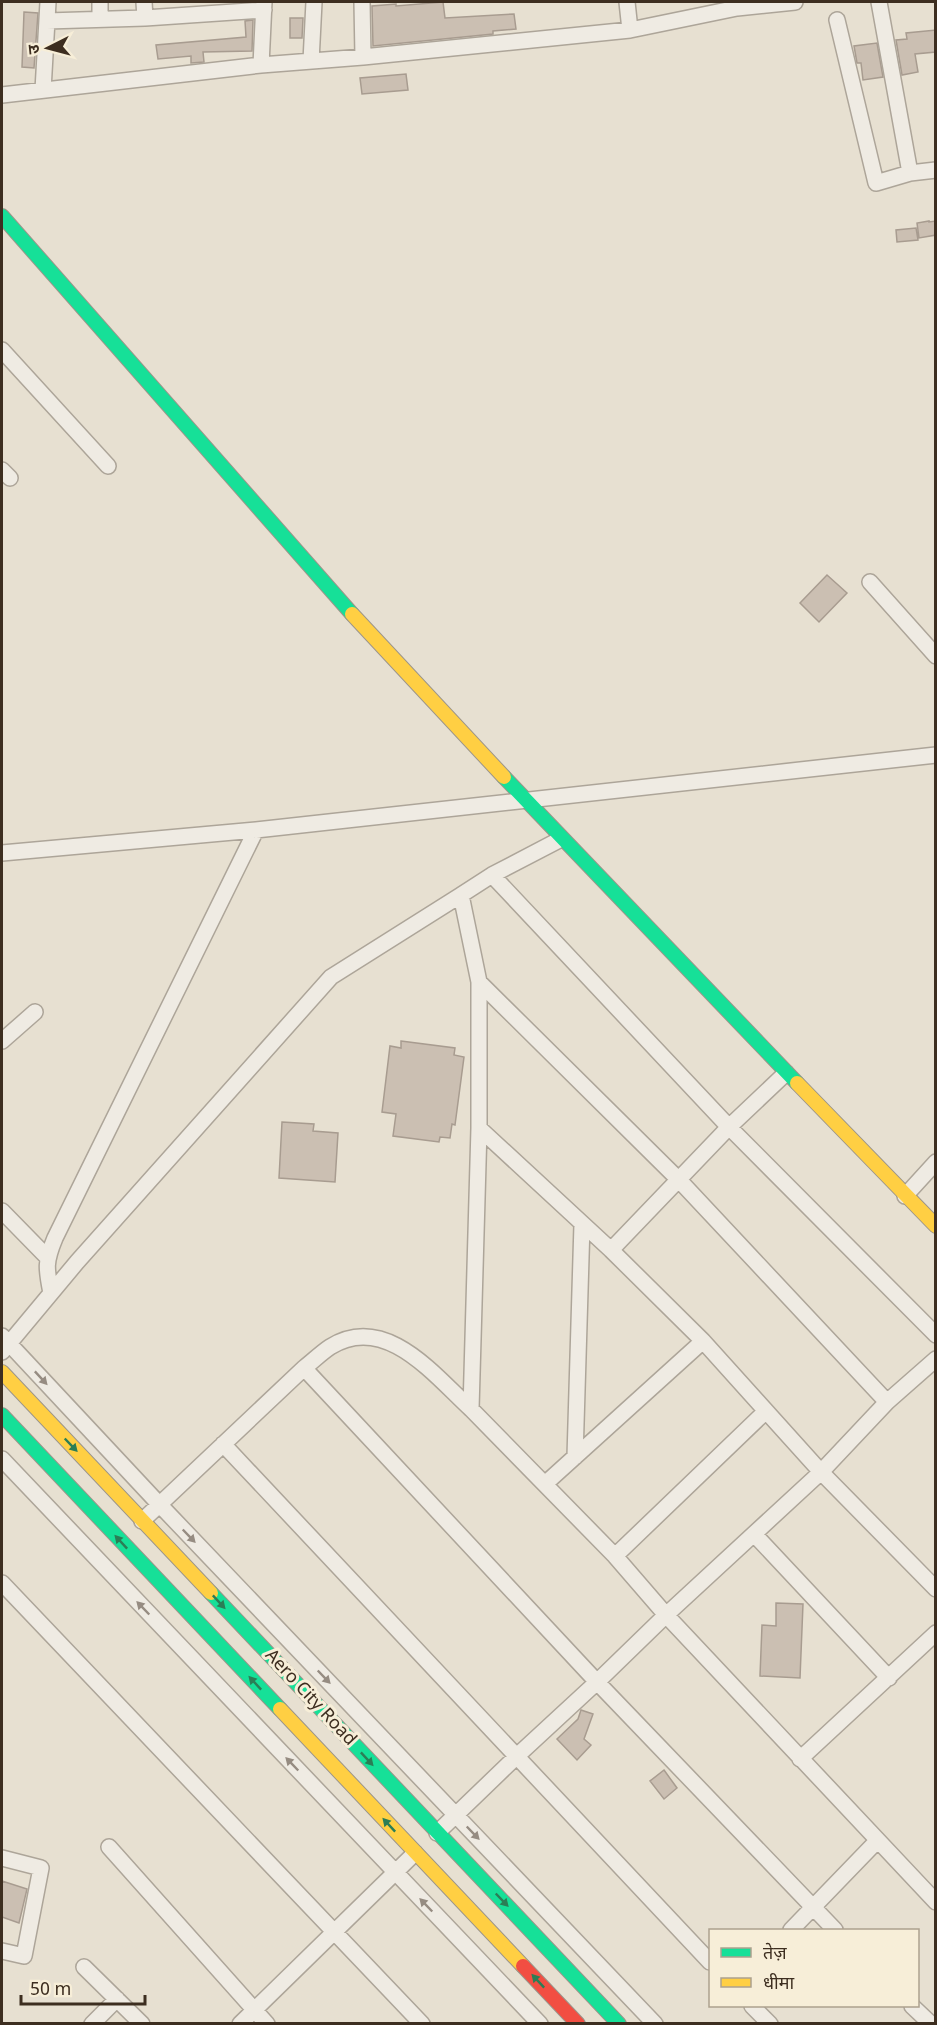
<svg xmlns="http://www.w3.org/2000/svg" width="937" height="2025" viewBox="0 0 937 2025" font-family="Georgia,'Noto Sans Devanagari',serif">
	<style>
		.building { fill: #cbbfb2; stroke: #a89c90; stroke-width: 1.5 }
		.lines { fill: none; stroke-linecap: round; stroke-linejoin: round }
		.street-casing { stroke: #ada599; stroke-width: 18 }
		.fast-casing { stroke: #9c958a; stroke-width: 16 }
		.slow-casing { stroke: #9c958a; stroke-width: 16 }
		.jam-casing { stroke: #9c958a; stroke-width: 16 }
		.street { stroke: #efebe3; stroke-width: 15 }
		.fast { stroke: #16e098; stroke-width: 14 }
		.slow { stroke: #ffcf43; stroke-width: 14 }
		.jam { stroke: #f24e42; stroke-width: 14 }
		.oneway { fill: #968c82 }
		.oneway2 { fill: #2b7e56 }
		.labels { text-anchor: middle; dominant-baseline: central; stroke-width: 6; stroke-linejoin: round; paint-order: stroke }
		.street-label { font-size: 18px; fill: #3d2e20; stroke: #f7eed8 }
	</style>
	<rect width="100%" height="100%" fill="#e7e0d1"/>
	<!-- building -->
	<path class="building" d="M 443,2 L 445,18 L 514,14 L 516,29 L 493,31 L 493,34 L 373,46 L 372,6 L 396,4 L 396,6 Z
		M 24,12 L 38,13 L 34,68 L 22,67 Z
		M 290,18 L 303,18 L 302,38 L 290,38 Z
		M 253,20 L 252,51 L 203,52 L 204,62 L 191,63 L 191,56 L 158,59 L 156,45 L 246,37 L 245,21 Z
		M 936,30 L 936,52 L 915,54 L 918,72 L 902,75 L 896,40 L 907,39 L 906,33 Z
		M 877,43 L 883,77 L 863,80 L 861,63 L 857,63 L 854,46 Z
		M 406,74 L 408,90 L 362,94 L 360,78 Z
		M 929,221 L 929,222 L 936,221 L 936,235 L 919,238 L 917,223 Z
		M 916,228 L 918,240 L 897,242 L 896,230 Z
		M 827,575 L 847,593 L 819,622 L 800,603 Z
		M 401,1041 L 455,1048 L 454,1055 L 464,1057 L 455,1125 L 452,1124 L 450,1138 L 440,1137 L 439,1142 L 393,1136 L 396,1114 L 382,1112 L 390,1046 L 401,1048 Z
		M 282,1122 L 314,1124 L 313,1131 L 338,1133 L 335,1182 L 279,1178 Z
		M 776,1603 L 803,1604 L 800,1678 L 760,1676 L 762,1625 L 776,1626 Z
		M 581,1710 L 593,1714 L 584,1739 L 591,1745 L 577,1760 L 557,1739 L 578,1719 Z
		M 664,1770 L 677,1788 L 664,1799 L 650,1781 Z
		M 2,1881 L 27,1889 L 19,1923 L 2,1917 Z"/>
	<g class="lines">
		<!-- street casing -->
		<g class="street-casing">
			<path id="street" d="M 144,2 L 145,18
				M 362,2 L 363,57
				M 627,2 L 630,30
				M 879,2 L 910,173
				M 100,19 L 100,2
				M 837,20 L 876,183 L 910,173 L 936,170
				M 47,21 L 145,18 L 264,10
				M 311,61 L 314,2
				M 261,65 L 264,2
				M 43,90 L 48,2
				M 2,95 L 261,65 L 363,57 L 630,30 L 737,8 L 795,2
				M 2,350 L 108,466
				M 2,470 L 10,478
				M 870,582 L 936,656
				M 2,853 L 256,830 L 936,755
				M 492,875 L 729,1127 L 936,1335
				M 479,982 L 679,1180 L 887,1402
				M 2,1041 L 35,1012
				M 479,1128 L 611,1250 L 703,1341 L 821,1472 L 936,1589
				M 905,1196 L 936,1162
				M 2,1211 L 47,1257
				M 611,1250 L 729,1127 L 786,1073
				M 51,1293 C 46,1268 45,1262 55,1238 L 256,830
				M 2,1336 L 159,1504 L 655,2024
				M 2,1352 L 77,1262 L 331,977 L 461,895
				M 304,1368 L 597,1682 L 835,1930
				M 471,1409 L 615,1556 L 666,1615 L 821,1472 L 887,1402 L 936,1359
				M 223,1444 L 710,1962
				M 575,1457 L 582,1224
				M 2,1459 L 540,2024
				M 546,1483 L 703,1341
				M 142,1521 L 304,1368 C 313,1361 321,1353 330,1347 C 385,1312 434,1375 471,1409 L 479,1128 L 479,982 L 461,895 L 492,875 L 561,839
				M 754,1534 L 889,1678
				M 615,1556 L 766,1411
				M 2,1583 L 422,2024
				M 800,1759 L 936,1633
				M 437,1833 L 518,1755 L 597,1682 L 666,1615 L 936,1902
				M 109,1847 L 267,2024
				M 2,1858 L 41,1868 L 24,1956 L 2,1951
				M 791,1930 L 877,1841
				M 84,1967 L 142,2024
				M 752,2006 L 770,2024
				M 912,2006 L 931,2024
				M 92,2024 L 117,1999
				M 240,2024 L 415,1853"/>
		</g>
		<!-- fast casing -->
		<g class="fast-casing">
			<path id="fast" d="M 2,216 L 352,614
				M 504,777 L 797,1083
				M 2,1415 L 280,1709
				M 211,1593 L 619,2024"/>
		</g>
		<!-- slow casing -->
		<g class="slow-casing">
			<path id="slow" d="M 352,614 L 504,777
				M 797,1083 L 936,1226
				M 2,1372 L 211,1593
				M 280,1709 L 523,1966"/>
		</g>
		<!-- jam casing -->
		<g class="jam-casing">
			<path id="jam" d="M 523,1966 L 578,2024"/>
		</g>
		<!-- street -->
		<use href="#street" class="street"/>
		<!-- fast -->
		<use href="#fast" class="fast"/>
		<!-- slow -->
		<use href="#slow" class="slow"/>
		<!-- jam -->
		<use href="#jam" class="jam"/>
	</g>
	<!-- one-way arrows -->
	<defs><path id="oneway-solid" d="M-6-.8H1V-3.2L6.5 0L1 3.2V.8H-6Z" transform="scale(1.5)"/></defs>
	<g class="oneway">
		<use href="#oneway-solid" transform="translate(41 1378) rotate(47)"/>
		<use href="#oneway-solid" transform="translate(189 1536) rotate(46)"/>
		<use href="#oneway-solid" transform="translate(143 1608) rotate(-134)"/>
		<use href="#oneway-solid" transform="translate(324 1677) rotate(46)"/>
		<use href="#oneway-solid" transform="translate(292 1764) rotate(-134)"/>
		<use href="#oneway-solid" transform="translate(473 1833) rotate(46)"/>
		<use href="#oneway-solid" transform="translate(426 1905) rotate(-134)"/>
	</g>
	<g class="oneway2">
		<use href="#oneway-solid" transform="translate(71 1445) rotate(46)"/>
		<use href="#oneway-solid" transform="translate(121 1542) rotate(-133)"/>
		<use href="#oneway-solid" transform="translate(219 1602) rotate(47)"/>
		<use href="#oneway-solid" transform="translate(255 1683) rotate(-133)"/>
		<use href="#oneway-solid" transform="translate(367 1759) rotate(47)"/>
		<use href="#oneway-solid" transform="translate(389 1825) rotate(-133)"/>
		<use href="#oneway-solid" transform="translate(502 1900) rotate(46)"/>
		<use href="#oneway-solid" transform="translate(538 1981) rotate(-133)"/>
	</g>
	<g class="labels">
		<!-- street labels -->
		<g class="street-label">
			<text transform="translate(310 1698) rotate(47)">Aero City Road</text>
		</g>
	</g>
	<!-- border -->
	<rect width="937" height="2025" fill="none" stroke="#3d2e20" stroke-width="6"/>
	<!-- legend -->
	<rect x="709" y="1929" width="210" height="78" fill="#f7eed8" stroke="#ada18e" stroke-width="1.5"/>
	<rect x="721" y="1948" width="30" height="9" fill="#16e098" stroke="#ada18e" stroke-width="1.5"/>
	<text x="763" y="1959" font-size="18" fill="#3d2e20">तेज़</text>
	<rect x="721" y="1978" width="30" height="9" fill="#ffcf43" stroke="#ada18e" stroke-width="1.5"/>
	<text x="763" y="1989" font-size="18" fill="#3d2e20">धीमा</text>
	<!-- north arrow -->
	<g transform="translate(48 48) rotate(264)" stroke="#f7eed8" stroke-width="4.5" paint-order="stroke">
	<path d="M0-4.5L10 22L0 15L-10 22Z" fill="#3d2e20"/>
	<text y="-9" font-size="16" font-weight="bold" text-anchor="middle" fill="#3d2e20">उ</text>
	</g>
	<!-- scale -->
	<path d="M21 1995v9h124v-9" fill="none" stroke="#3d2e20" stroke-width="3"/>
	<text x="30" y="1995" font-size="18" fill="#3d2e20" stroke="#f7eed8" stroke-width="4.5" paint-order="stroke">50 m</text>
</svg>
